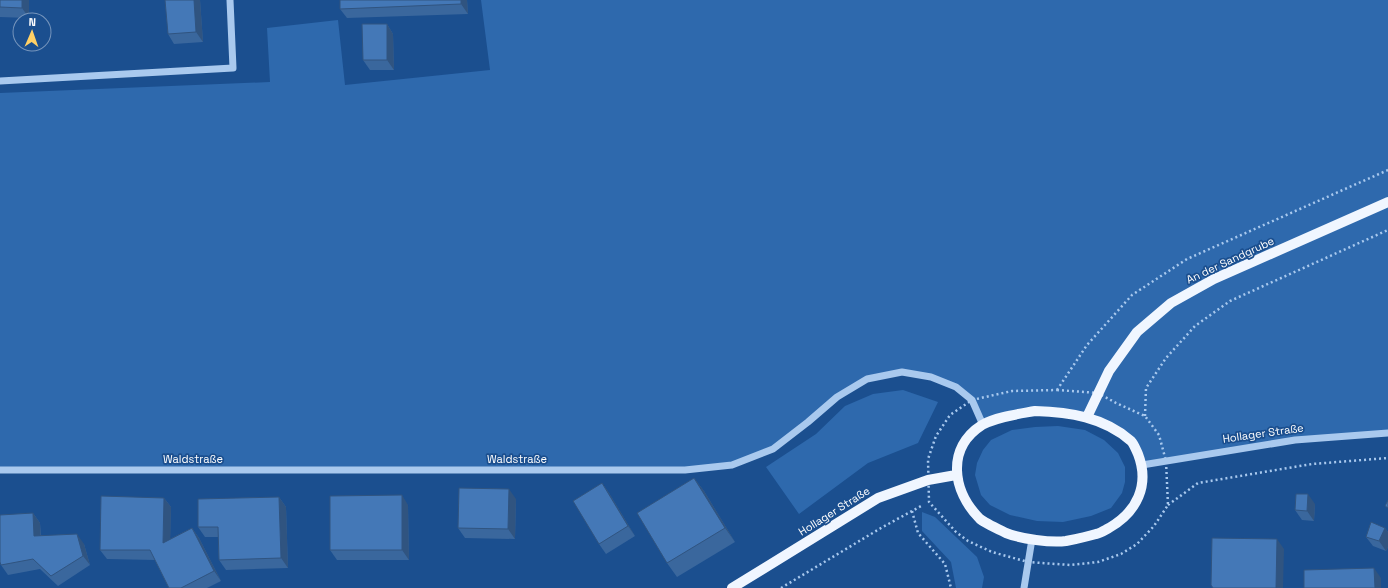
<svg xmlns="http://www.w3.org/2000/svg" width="1388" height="588" viewBox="0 0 1388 588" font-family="'Space Grotesk',sans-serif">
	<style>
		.green { fill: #2e69ad }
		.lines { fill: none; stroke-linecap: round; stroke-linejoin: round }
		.path { stroke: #a9c9ee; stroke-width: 2.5; stroke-dasharray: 2 3; stroke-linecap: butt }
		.minor { stroke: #a9c9ee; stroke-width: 7 }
		.major { stroke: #f0f6ff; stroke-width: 10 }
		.wall { fill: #3a679d }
		.shaded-wall { fill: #305480 }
		.building { fill: #4478b7; stroke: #305480 }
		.labels { text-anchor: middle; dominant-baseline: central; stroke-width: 3.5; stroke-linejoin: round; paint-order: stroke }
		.street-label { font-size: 11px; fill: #fff; stroke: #1b4f8f }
	</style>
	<rect width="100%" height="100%" fill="#1b4f8f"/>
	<!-- green -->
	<path class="green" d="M 481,0 L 1388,0 L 1388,433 L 1295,440 L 1142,465 L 1132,442 L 1112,427 L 1059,412 L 983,425 L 972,400 L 956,387 L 902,372 L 867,379 L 773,449 L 732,465 L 685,470 L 0,470 L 0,93 L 270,82 L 267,28 L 338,20 L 345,85 L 490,70 Z
		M 903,390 L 938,402 L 918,443 L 868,463 L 799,514 L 766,467 L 816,434 L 845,406 L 873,394 Z
		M 1058,426 L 1085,430 L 1104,440 L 1118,453 L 1125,467 L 1125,482 L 1122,493 L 1111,508 L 1091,516 L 1063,522 L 1037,521 L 1010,515 L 990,505 L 981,495 L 975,475 L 977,463 L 983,450 L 991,440 L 1012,430 L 1035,427 Z
		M 922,512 L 935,517 L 977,557 L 984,577 L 982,588 L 956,588 L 951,562 L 922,531 Z"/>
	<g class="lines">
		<!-- path -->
		<path class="path" d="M 1057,390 L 1098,393 L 1116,403 L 1145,416 L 1159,435 L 1166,461 L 1168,505 L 1154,526 L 1137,544 L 1121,554 L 1098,562 L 1070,565 L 1028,562 L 992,552 L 968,541 L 956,532 L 929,502 L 928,459 L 936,436 L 950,415 L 972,400 L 1012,391 Z
			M 1057,390 L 1087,345 L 1132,295 L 1187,259 L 1388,170
			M 1145,416 L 1146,388 L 1166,358 L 1195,326 L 1230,301 L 1388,230
			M 1168,505 L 1198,483 L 1312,464 L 1388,458
			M 912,511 L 918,533 L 945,564 L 951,588
			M 781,588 L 881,528 L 923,505"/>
		<!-- minor -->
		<path class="minor" d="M 0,81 L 233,68 L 230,0
			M 1142,465 L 1295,440 L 1388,433
			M 0,470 L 685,470 L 732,465 L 773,449 L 808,422 L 837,397 L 867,379 L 902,372 L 931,377 L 956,387 L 972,400 L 983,425
			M 1024,588 L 1032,539"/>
		<!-- major -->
		<path class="major" d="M 1035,411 C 1069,412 1104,417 1131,441 C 1134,444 1136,450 1138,454 C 1150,485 1137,512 1109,528 C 1105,530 1101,533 1096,534 C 1086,537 1076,539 1066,541 C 1051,543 1021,539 1006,533 C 1000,530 985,523 980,519 C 952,491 946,448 982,425 C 996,417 1019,414 1035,411 Z
			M 1087,417 L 1109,371 L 1137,332 L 1171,303 L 1214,279 L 1388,202
			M 732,588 L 878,498 L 928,480 L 956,475"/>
	</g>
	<!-- wall -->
	<path class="wall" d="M 0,0 L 29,0 L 29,18 L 0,17 Z
		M 200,0 L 203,42 L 174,44 L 168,34 Z
		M 467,0 L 468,14 L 347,18 L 340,9 Z
		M 387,24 L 393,34 L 394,70 L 370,70 L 363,60 Z
		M 694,478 L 704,491 L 735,542 L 677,577 L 667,563 Z
		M 602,483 L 609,493 L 635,536 L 606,554 L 599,544 Z
		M 279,497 L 286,507 L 288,568 L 226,570 L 219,560 L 218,537 L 205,537 L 198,527 Z
		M 164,498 L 171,507 L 170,539 L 192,528 L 199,538 L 221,581 L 207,588 L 169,588 L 155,560 L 107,559 L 100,550 Z
		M 516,499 L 515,539 L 465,538 L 458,528 Z
		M 1315,504 L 1314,521 L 1302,520 L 1295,510 Z
		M 408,505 L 409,560 L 337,560 L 330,550 Z
		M 33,513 L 40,523 L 41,535 L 84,544 L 90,565 L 58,586 L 40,569 L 8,575 L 1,565 Z
		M 1385,528 L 1388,532 L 1388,547 L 1386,551 L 1373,546 L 1366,537 Z"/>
	<!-- shaded-wall -->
	<path class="shaded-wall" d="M 22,0 L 29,0 L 29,18 L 22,8 Z
		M 194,0 L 200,0 L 203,42 L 196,32 Z
		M 461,0 L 467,0 L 468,14 L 461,4 Z
		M 387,24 L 393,34 L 394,70 L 387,60 Z
		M 694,478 L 704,491 L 735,542 L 725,528 Z
		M 602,483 L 609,493 L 635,536 L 628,526 Z
		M 509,489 L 516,499 L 515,539 L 508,529 Z
		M 1308,494 L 1315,504 L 1314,521 L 1307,511 Z
		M 402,495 L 408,505 L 409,560 L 402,550 Z
		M 279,497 L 286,507 L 288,568 L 281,558 Z
		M 164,498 L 171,507 L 170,553 L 163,543 Z
		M 33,513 L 40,523 L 41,545 L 34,536 Z
		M 192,528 L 199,538 L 221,581 L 214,571 Z
		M 1385,528 L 1388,532 L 1388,547 L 1386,551 L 1379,541 Z
		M 77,534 L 84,544 L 90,565 L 83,556 Z
		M 1277,539 L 1284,549 L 1283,588 L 1276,588 Z
		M 1374,568 L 1381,578 L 1381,588 L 1375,588 Z"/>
	<!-- building -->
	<path class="building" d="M 0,0 L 22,0 L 22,8 L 0,7 Z
		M 165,0 L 194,0 L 196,32 L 168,34 Z
		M 340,0 L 461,0 L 461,4 L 340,9 Z
		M 362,24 L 387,24 L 387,60 L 363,60 Z
		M 694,478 L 725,528 L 667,563 L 637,513 Z
		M 602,483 L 628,526 L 599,544 L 573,501 Z
		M 459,488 L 509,489 L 508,529 L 458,528 Z
		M 1296,494 L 1308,494 L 1307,511 L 1295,510 Z
		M 402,495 L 402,550 L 330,550 L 330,496 Z
		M 101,496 L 164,498 L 163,543 L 192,528 L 214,571 L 181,588 L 169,588 L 150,550 L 100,550 Z
		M 279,497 L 281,558 L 219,560 L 218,527 L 198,527 L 198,499 Z
		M 1388,500 L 1388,508 L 1385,506 Z
		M 33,513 L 34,536 L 77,534 L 83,556 L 51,576 L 33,559 L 1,565 L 0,562 L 0,515 Z
		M 1371,522 L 1385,528 L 1379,541 L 1366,537 Z
		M 1212,538 L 1277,539 L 1276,588 L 1213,588 L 1211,585 Z
		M 1374,568 L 1375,588 L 1304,588 L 1304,570 Z"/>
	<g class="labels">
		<!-- street labels -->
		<g class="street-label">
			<text transform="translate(1230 260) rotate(-25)">An der Sandgrube</text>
			<text transform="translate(1263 433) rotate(-8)">Hollager Straße</text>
			<text x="193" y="459">Waldstraße</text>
			<text x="517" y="459">Waldstraße</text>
			<text transform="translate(834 511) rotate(-32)">Hollager Straße</text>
		</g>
	</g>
	<!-- north arrow -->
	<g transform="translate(32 32) rotate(2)"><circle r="19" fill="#1b4f8f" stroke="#7695bc"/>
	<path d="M0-3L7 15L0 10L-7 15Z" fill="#ffd166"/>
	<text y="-6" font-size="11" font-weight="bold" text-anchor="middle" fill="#ffffff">N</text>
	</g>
</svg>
